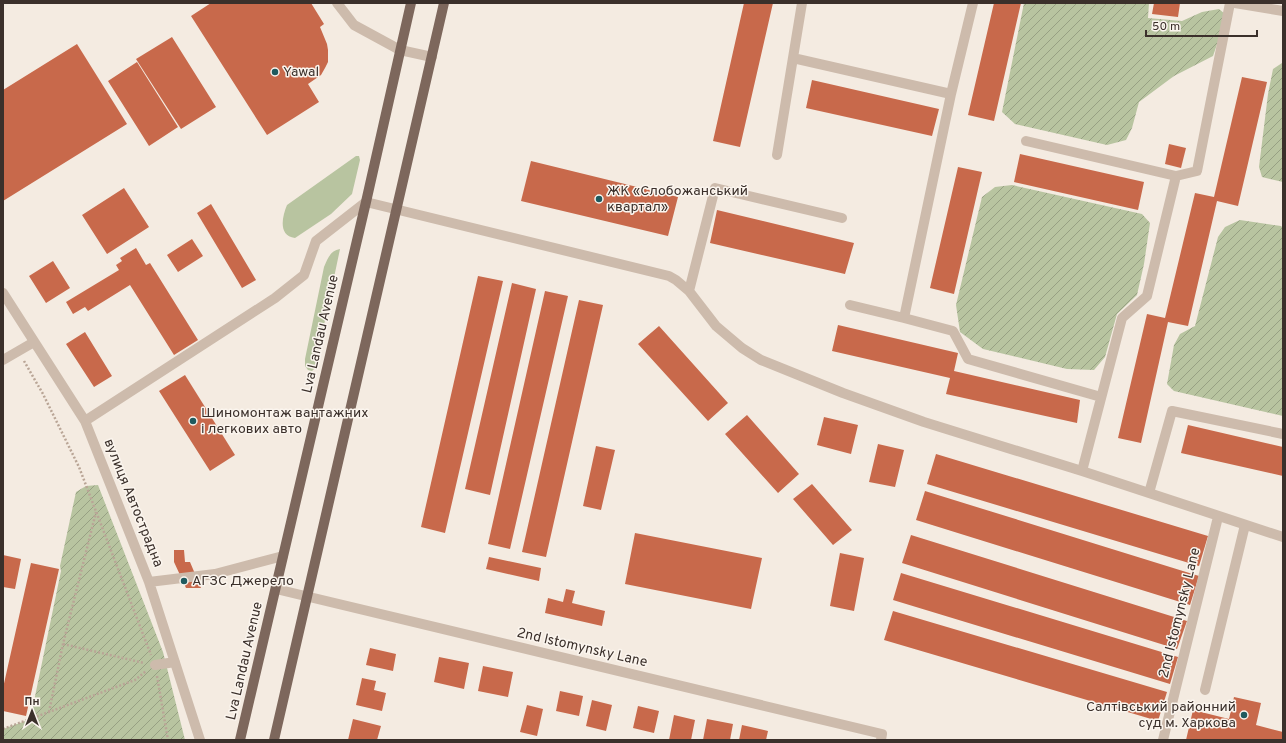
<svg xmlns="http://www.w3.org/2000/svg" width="1286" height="743" viewBox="0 0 1286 743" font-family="Overpass,sans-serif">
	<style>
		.green { fill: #b8c4a0 }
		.garden { fill: url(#garden-furrows) }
		.building { fill: #c8694b }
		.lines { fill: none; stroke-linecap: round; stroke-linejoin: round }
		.path { stroke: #b9a596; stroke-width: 2.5; stroke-dasharray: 2 2; stroke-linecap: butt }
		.minor { stroke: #cdbbac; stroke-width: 10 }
		.major { stroke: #7d675c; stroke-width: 10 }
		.poi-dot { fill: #1f5a5e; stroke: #fbf5ee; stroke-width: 1.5 }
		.labels { text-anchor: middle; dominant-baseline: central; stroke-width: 3; stroke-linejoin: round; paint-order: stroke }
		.poi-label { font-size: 14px; fill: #3b302b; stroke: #fbf5ee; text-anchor: start }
		.street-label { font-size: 14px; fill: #3b302b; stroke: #fbf5ee }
	</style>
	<defs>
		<pattern id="garden-furrows" width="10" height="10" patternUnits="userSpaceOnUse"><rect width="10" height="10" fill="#b8c4a0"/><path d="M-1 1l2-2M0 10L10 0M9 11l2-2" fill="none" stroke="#97a083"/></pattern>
	</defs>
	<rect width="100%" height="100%" fill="#f4ebe1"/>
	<!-- green -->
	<path class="green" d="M 356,156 L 359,156 L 360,160 L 352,194 L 331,214 L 295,238 C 278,236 282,217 287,205 Z
		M 340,249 L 315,368 L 312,371 L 308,370 L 305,366 L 305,359 L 324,267 C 328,258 330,251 340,249 Z"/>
	<!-- garden -->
	<path class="garden" d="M 1024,3 L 1149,3 L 1148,18 L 1182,21 L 1202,12 L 1219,9 L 1225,14 L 1224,24 L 1213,56 L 1174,76 L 1139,102 L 1132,128 L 1126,140 L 1107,145 L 1015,124 L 1002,112 Z
		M 1282,63 L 1283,64 L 1283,182 L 1262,177 L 1259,167 L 1268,94 L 1273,69 Z
		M 1012,185 L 1142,214 L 1150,223 L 1144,264 L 1137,295 L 1117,314 L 1105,357 L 1094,370 L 1067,369 L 983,349 L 960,332 L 956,305 L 982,197 L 995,187 Z
		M 1240,220 L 1281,226 L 1283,228 L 1283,416 L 1174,391 L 1167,384 L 1174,345 L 1180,334 L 1195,326 L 1218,237 L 1225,227 Z
		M 98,485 L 163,652 L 185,740 L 3,740 L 3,729 L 28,720 L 33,706 L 61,571 L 60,566 L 76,492 L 86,486 Z"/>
	<!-- building -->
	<path class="building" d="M 211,3 L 311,3 L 324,24 L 320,27 L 327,44 L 328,50 L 328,62 L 325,68 L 321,75 L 308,84 L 319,102 L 267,135 L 191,16 Z
		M 744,3 L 773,3 L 740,147 L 713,141 Z
		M 994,3 L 1021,3 L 994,121 L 968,115 Z
		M 1154,3 L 1180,3 L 1178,17 L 1152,14 Z
		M 172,37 L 216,107 L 181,129 L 136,59 Z
		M 77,44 L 127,124 L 3,201 L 3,90 Z
		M 137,62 L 178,127 L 149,146 L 108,81 Z
		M 1242,77 L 1267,82 L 1238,206 L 1217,201 L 1188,326 L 1168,322 L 1141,443 L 1118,438 L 1147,314 L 1165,318 L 1195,193 L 1214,197 Z
		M 812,80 L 939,109 L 932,136 L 806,108 Z
		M 1169,144 L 1186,148 L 1181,168 L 1165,164 Z
		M 1020,154 L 1144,182 L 1138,210 L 1014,182 Z
		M 531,161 L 678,197 L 668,236 L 521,201 Z
		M 958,167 L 982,172 L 954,294 L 930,288 Z
		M 124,188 L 149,227 L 107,254 L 82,215 Z
		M 211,204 L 256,280 L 242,288 L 197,213 Z
		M 717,210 L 854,243 L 845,274 L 710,243 Z
		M 192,239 L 203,256 L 178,272 L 167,255 Z
		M 136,248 L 146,265 L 150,263 L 198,340 L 174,355 L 130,285 L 88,311 L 85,307 L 73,314 L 66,302 L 119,270 L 116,265 L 122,261 L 120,258 Z
		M 53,261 L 70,288 L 46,303 L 29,276 Z
		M 478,276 L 503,281 L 445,533 L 421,527 Z
		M 512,283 L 536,289 L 490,495 L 465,489 Z
		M 545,291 L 568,296 L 510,549 L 488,544 Z
		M 579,300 L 603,305 L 546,557 L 522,552 Z
		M 838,325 L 958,353 L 954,371 L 1080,400 L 1077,423 L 946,394 L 950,378 L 832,351 Z
		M 659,326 L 728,403 L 708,421 L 638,344 Z
		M 85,332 L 112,376 L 94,387 L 66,344 Z
		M 185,375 L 235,455 L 210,471 L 159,391 Z
		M 747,415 L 799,474 L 778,493 L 725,434 Z
		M 824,417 L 858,425 L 851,454 L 817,445 Z
		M 1188,425 L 1283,447 L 1283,476 L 1181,453 Z
		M 878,444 L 904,450 L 895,487 L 869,482 Z
		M 596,446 L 615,450 L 601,510 L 583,506 Z
		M 936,454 L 1208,536 L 1199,566 L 927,484 Z
		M 812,484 L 852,530 L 833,545 L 793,499 Z
		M 925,491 L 1199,576 L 1190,605 L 916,520 Z
		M 635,533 L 762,558 L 751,609 L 625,584 Z
		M 911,535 L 1187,621 L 1177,649 L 902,563 Z
		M 174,550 L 184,550 L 185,562 L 190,562 L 201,588 L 186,588 L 174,562 Z
		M 840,553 L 864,558 L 854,611 L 830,606 Z
		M 3,555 L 21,559 L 15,589 L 3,587 Z
		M 489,557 L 541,568 L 539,581 L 486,569 Z
		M 31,563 L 59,569 L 26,716 L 3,711 L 3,688 Z
		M 901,573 L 1178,657 L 1170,684 L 893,600 Z
		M 566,589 L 575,591 L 572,603 L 605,611 L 602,626 L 545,613 L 548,598 L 563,602 Z
		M 893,611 L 1167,692 L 1158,721 L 884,640 Z
		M 370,648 L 396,654 L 393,671 L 366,665 Z
		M 439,657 L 469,663 L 464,689 L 434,682 Z
		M 483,666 L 513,672 L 508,697 L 478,691 Z
		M 362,678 L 376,681 L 374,690 L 386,693 L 382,711 L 356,705 Z
		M 560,691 L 583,696 L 579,716 L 556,711 Z
		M 1234,697 L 1261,703 L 1256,725 L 1283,732 L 1283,740 L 1186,740 L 1193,710 L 1229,719 Z
		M 592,700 L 612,705 L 606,731 L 586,726 Z
		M 527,705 L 543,709 L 537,736 L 520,732 Z
		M 638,706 L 659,711 L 654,733 L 633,728 Z
		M 674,715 L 695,720 L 691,740 L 669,740 Z
		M 353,719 L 381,726 L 377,740 L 348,740 Z
		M 707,719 L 733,724 L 730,740 L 703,740 Z
		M 742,725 L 768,731 L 766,740 L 739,740 Z"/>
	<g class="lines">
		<!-- path -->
		<path class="path" d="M 24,361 L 43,394 L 79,467 L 151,655
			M 63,644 L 144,663
			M 157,676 L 168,740
			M 49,712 L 63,644 L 96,512
			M 3,729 L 135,680 L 146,671"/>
		<!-- minor -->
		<path class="minor" d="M 337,3 L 354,25 L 400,50 L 432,57
			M 1235,3 L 1283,11
			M 793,58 L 951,94 L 973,3
			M 1026,141 L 1176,176
			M 777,155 L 802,3
			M 689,291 L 715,188 L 842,218
			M 3,293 L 85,421 L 149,582 L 200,740
			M 850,305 L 904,318 L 951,94
			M 904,318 L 953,331 L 968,359 L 1101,397
			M 3,360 L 34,342
			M 85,421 L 275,298 L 304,275 L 316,241 L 366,202 L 669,276 L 676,280 L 689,291 L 716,326 L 742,348 L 761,360 L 843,393 L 924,422 L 1082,471 L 1283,537
			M 1082,471 L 1122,318 L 1147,296 L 1176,176 L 1197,171 L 1230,3
			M 1149,493 L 1172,411 L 1283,434
			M 149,582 L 215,574 L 283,556
			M 276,589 L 882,734 L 881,740
			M 155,665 L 175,662
			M 1205,690 L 1245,525
			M 1163,740 L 1218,517"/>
		<!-- major -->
		<path class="major" d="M 240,740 L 366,202 L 411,3
			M 274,740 L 444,3"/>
	</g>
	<!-- markers -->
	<g class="poi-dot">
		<circle cx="275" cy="72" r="4"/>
		<circle cx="599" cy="199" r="4"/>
		<circle cx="193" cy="421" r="4"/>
		<circle cx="184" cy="581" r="4"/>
		<circle cx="1244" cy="715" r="4"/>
	</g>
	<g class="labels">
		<!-- poi labels -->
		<g class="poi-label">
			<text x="283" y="72">Yawal</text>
			<text x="607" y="191">ЖК «Слобожанський<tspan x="607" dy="16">квартал»</tspan></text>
			<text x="201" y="413">Шиномонтаж вантажних<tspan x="201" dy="16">і легкових авто</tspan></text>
			<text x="192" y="581">АГЗС Джерело</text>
			<text x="1236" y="707" text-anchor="end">Салтівський районний<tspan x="1236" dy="16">суд м. Харкова</tspan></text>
		</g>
		<!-- street labels -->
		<g class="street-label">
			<text transform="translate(321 334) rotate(-77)">Lva Landau Avenue</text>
			<text transform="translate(133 503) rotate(68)">вулиця Автострадна</text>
			<text transform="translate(1180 613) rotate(-76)">2nd Istomynsky Lane</text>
			<text transform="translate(582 648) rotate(13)">2nd Istomynsky Lane</text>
			<text transform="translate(245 661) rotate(-77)">Lva Landau Avenue</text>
		</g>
	</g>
	<!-- border -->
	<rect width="1286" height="743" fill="none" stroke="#3b302b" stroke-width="8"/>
	<!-- north arrow -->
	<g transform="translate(32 711)" stroke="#fbf5ee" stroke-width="3" paint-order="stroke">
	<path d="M0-3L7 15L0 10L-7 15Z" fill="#3b302b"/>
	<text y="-6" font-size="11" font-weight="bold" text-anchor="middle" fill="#3b302b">Пн</text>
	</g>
	<!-- scale -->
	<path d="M1146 30v6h111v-6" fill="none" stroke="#3b302b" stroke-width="2"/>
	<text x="1152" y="30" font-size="12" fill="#3b302b" stroke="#fbf5ee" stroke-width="3" paint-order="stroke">50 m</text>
</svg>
